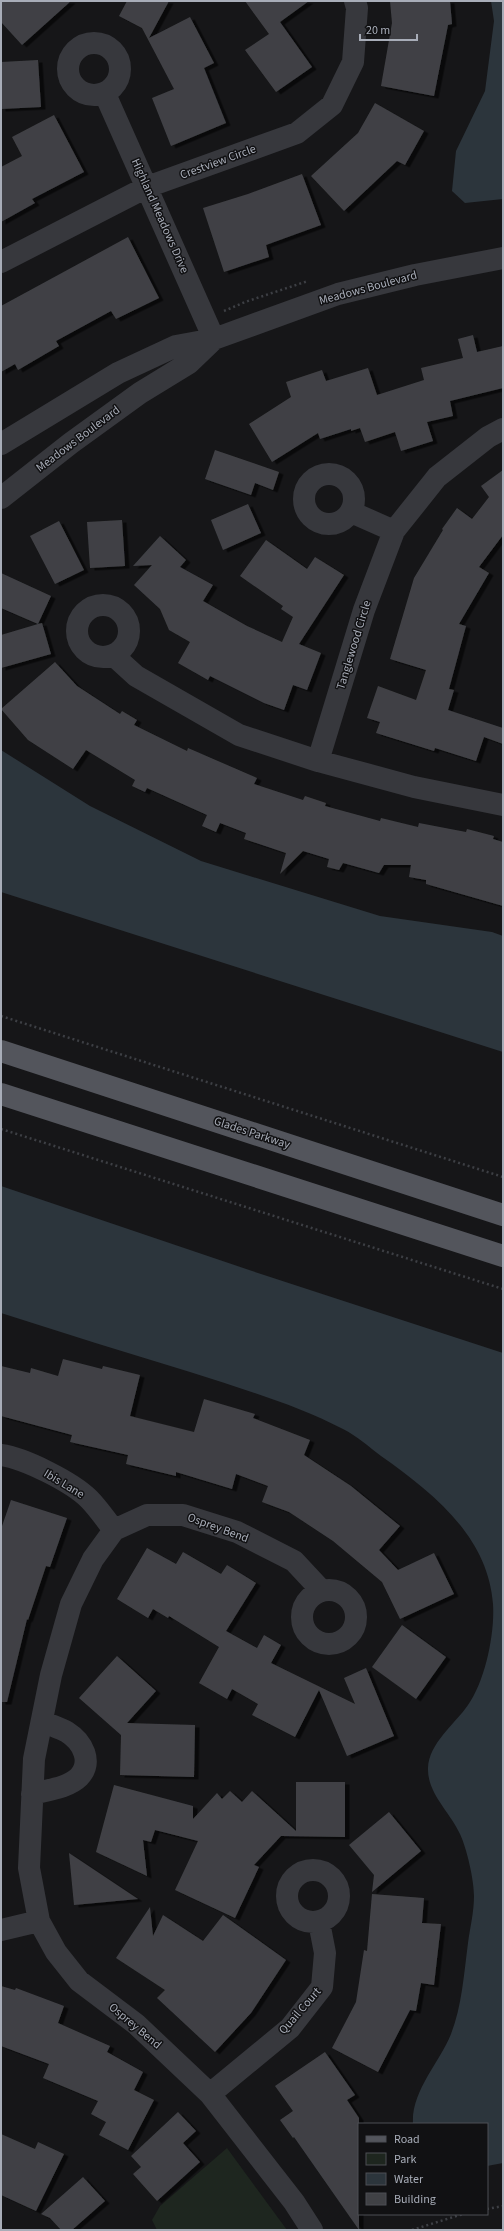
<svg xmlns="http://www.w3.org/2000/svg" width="504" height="2231" viewBox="0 0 504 2231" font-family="'Source Sans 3',sans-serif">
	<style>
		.green { fill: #1e261f }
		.water { fill: #2c353c }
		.building { fill: #404145; filter: url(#shadow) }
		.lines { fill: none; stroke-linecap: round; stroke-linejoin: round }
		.path { stroke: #3d3f44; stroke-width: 2.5; stroke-dasharray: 2 3; stroke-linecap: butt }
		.minor { stroke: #37383d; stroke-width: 22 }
		.major { stroke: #53555c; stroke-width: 22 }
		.labels { text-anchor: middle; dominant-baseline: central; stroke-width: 3; stroke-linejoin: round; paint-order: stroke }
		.street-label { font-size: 12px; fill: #a8adb8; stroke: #111113 }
	</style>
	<defs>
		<filter id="shadow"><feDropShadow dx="4.5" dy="2.5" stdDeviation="0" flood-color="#0009"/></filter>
	</defs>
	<rect width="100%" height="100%" fill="#161618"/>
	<!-- green -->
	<path class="green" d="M 227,2148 L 287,2230 L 157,2230 L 152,2220 L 160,2206 Z"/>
	<!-- water -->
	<path class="water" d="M 491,1 L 503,1 L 503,199 L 465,203 L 452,191 L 456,151 L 485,91 L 494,21 Z
		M 1,750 L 90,806 L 201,861 L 380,916 L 492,932 L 503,936 L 503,1052 L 1,892 Z
		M 1,1186 L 261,1274 L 503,1353 L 503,2163 L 487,2166 L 487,2124 L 413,2124 C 411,2091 439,2064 451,2034 C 462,2006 464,1973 468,1943 C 470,1928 474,1912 474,1896 C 474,1880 467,1849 460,1834 C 450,1812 427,1793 428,1768 C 429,1743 455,1724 468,1705 C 485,1681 495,1634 493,1604 C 488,1536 432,1492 381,1456 C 369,1447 357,1436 343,1429 C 295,1404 242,1389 190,1372 C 127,1353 64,1333 1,1313 Z"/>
	<!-- building -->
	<path class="building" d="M 1,1 L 71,1 L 22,45 L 1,22 Z
		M 127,1 L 169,1 L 149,38 L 190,17 L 214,63 L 204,68 L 226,123 L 171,146 L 152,98 L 174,89 L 142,28 L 119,16 Z
		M 245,1 L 309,1 L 280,22 L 312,67 L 276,92 L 245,50 L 269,34 Z
		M 390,1 L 450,1 L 452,24 L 448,25 L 434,96 L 381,86 L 392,23 Z
		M 38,60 L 41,107 L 1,109 L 1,62 Z
		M 375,103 L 424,131 L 405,165 L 397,161 L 344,211 L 311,176 L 358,133 Z
		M 54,115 L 84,172 L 32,199 L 35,203 L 1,222 L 1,167 L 22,156 L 12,137 Z
		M 302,174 L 321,225 L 266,245 L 269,257 L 224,272 L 203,208 L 248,194 Z
		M 128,237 L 159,298 L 116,319 L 111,311 L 56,341 L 59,346 L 18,370 L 15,364 L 1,372 L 1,306 Z
		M 473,335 L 477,352 L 503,346 L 503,388 L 450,401 L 453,416 L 427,422 L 433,441 L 401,451 L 395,432 L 365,442 L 360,428 L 351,431 L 351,429 L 320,439 L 318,433 L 272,462 L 249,424 L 291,397 L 286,382 L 322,370 L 326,381 L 368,368 L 377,395 L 424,380 L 421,368 L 463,358 L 458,339 Z
		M 215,450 L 279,472 L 273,490 L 255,483 L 251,495 L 205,479 Z
		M 503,470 L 503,535 L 479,567 L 489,573 L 459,624 L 466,626 L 449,689 L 454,690 L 448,710 L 503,728 L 503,744 L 484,737 L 476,761 L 435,748 L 434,751 L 376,733 L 380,722 L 367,718 L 378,686 L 416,700 L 426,670 L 390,659 L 414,578 L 443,530 L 442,529 L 457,508 L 472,519 L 489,497 L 481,486 Z
		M 248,504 L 261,533 L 223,550 L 211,520 Z
		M 122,520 L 125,566 L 90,568 L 87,522 Z
		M 59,521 L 84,570 L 55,584 L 30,536 Z
		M 160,536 L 186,560 L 180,567 L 213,585 L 203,601 L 247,626 L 282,642 L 293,617 L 281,609 L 283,606 L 240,576 L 266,540 L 307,569 L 315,557 L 344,575 L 299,644 L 321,653 L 307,690 L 293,685 L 284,710 L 264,703 L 210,676 L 208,680 L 178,663 L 190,642 L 169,630 L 160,609 L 134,585 L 152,565 L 133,566 Z
		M 1,573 L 51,596 L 38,624 L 42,623 L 51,654 L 1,668 L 1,635 L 38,624 L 1,608 Z
		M 55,662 L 77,686 L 120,714 L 122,711 L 137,720 L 134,725 L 187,751 L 188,748 L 257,778 L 254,784 L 303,800 L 305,796 L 326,803 L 325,806 L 380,821 L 381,818 L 418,827 L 419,823 L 466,832 L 467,829 L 494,836 L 493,839 L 503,842 L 503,906 L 426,884 L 426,880 L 409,877 L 411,865 L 384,865 L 379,873 L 343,863 L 339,870 L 327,867 L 329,859 L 303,851 L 280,874 L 286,853 L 244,839 L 246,833 L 220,823 L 216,832 L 202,826 L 207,815 L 147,788 L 145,792 L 132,786 L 135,780 L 86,750 L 73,769 L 28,740 L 1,709 Z
		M 63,1359 L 102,1369 L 103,1366 L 140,1375 L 130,1416 L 194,1432 L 204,1399 L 255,1414 L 253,1418 L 310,1440 L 304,1455 L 351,1486 L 400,1526 L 379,1550 L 398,1570 L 434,1553 L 454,1594 L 400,1619 L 382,1582 L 333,1541 L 289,1512 L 262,1502 L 268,1486 L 236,1474 L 232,1489 L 176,1472 L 176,1476 L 126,1464 L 128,1455 L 70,1442 L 72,1435 L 1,1416 L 1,1366 L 30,1373 L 31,1368 L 58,1376 Z
		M 11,1500 L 67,1518 L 50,1567 L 46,1566 L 28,1620 L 27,1619 L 7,1702 L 1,1702 L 1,1529 Z
		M 147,1548 L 176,1564 L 183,1552 L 221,1574 L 227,1565 L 256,1583 L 226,1631 L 257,1648 L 264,1635 L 281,1645 L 271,1663 L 355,1704 L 344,1678 L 366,1668 L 394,1736 L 347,1756 L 319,1690 L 295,1737 L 252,1715 L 258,1704 L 232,1689 L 227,1699 L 199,1683 L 219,1647 L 169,1616 L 168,1618 L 153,1609 L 148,1618 L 117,1599 Z
		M 402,1625 L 446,1657 L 416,1699 L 372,1667 Z
		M 117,1656 L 156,1691 L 127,1723 L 195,1725 L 194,1777 L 120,1775 L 121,1735 L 79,1698 Z
		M 296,1782 L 345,1782 L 345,1837 L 281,1836 L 254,1865 L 259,1867 L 235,1918 L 175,1890 L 198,1841 L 155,1830 L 151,1842 L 143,1840 L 147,1876 L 96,1852 L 114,1785 L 193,1806 L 193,1819 L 217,1793 L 222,1799 L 230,1791 L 242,1802 L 252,1791 L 296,1831 Z
		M 389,1812 L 421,1851 L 372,1892 L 374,1875 L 349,1845 Z
		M 69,1853 L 138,1899 L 74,1905 Z
		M 372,1894 L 424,1898 L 422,1923 L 441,1924 L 434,1985 L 421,1983 L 416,2011 L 410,2010 L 378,2072 L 332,2048 L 356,2002 L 364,1950 L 367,1951 Z
		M 150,1907 L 153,1936 L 163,1915 L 203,1941 L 223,1915 L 286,1960 L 251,2013 L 215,2052 L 157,1998 L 165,1990 L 116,1958 Z
		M 1,1986 L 15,1990 L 16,1988 L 64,2006 L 58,2023 L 110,2046 L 107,2052 L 143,2072 L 134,2090 L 154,2100 L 128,2150 L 99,2135 L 106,2122 L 91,2114 L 98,2101 L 43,2078 L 49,2064 L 1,2046 Z
		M 325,2052 L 355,2095 L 347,2100 L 359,2118 L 359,2230 L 294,2137 L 293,2138 L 280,2120 L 293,2111 L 275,2086 Z
		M 178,2112 L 196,2131 L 183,2143 L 200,2162 L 157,2201 L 133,2174 L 141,2167 L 131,2156 Z
		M 1,2134 L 35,2149 L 38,2142 L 64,2154 L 36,2211 L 1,2195 Z
		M 83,2177 L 105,2201 L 72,2230 L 61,2230 L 50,2218 L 41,2214 Z"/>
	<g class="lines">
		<!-- path -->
		<path class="path" d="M 224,311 L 245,302 L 308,281
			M 1,1016 L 503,1177
			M 1,1129 L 503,1289
			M 487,2209 L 503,2206
			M 412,2230 L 463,2214"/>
		<!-- minor -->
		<path class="minor" d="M68 69a26 26 0 1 1 52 0a26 26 0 1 1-52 0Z
			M 105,94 L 214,339
			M 1,262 L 147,187 L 297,133 L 332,105 L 353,62 L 357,8 L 355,1
			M 1,444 L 118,373 L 176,346 L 214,339 L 338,294 L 415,275 L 503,258
			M304 499a25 25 0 1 1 50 0a25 25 0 1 1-50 0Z
			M 1,498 L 71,443 L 140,393 L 189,363 L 214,339
			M 351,512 L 394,531
			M77 631a26 26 0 1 1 52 0a26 26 0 1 1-52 0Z
			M 113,655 L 136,676 L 239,735 L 318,761 L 414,787 L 503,805
			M 318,761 L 364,610 L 394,531 L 437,477 L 488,437 L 503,429
			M 1,1455 C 24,1458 72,1482 89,1499 C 98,1508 106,1520 114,1530
			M302 1617a27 27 0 1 1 54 0a27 27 0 1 1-54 0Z
			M 32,1794 C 47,1790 68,1788 79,1777 C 93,1762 83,1742 67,1732 C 60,1728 50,1725 42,1721
			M287 1896a26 26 0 1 1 52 0a26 26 0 1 1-52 0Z
			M 1,1930 L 39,1921
			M 210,2094 L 290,2028 L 322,1987 L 325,1953 L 319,1922
			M 312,2230 L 294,2202 L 210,2094 L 136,2024 L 79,1981 L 56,1952 L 39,1921 L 29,1868 L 34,1759 L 51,1675 L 71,1604 L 93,1559 L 114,1530 L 147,1515 L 183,1515 L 237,1532 L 294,1561 L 321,1590"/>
		<!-- major -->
		<path class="major" d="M 1,1051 L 503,1215
			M 1,1094 L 503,1256"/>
	</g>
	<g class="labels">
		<!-- street labels -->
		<g class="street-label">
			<text transform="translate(218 162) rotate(-20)">Crestview Circle</text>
			<text transform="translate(160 216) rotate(66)">Highland Meadows Drive</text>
			<text transform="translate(368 288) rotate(-15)">Meadows Boulevard</text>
			<text transform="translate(78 439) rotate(-37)">Meadows Boulevard</text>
			<text transform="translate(354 645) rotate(-73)">Tanglewood Circle</text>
			<text transform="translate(252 1133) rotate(18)">Glades Parkway</text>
			<text transform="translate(64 1484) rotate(31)">Ibis Lane</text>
			<text transform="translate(218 1528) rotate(20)">Osprey Bend</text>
			<text transform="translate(300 2011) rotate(-49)">Quail Court</text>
			<text transform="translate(135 2026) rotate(40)">Osprey Bend</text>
		</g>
	</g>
	<!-- border -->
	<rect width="504" height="2231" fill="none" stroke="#a8adb8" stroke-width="4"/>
	<!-- legend -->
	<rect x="358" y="2123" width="130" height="92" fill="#111113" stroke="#4d4f55"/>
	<rect x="366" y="2136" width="20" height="6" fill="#53555c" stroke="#4d4f55"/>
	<text x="394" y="2143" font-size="12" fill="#a8adb8">Road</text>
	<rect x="366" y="2153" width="20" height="12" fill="#1e261f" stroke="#4d4f55"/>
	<text x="394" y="2163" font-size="12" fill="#a8adb8">Park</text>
	<rect x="366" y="2173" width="20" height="12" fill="#2c353c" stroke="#4d4f55"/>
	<text x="394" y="2183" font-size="12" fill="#a8adb8">Water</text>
	<rect x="366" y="2193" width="20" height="12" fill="#404145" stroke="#4d4f55"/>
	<text x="394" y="2203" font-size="12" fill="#a8adb8">Building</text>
	<!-- scale -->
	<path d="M360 34v6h57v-6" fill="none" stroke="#a8adb8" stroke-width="2"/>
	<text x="366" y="34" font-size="12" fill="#a8adb8" stroke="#111113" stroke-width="3" paint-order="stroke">20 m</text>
</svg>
